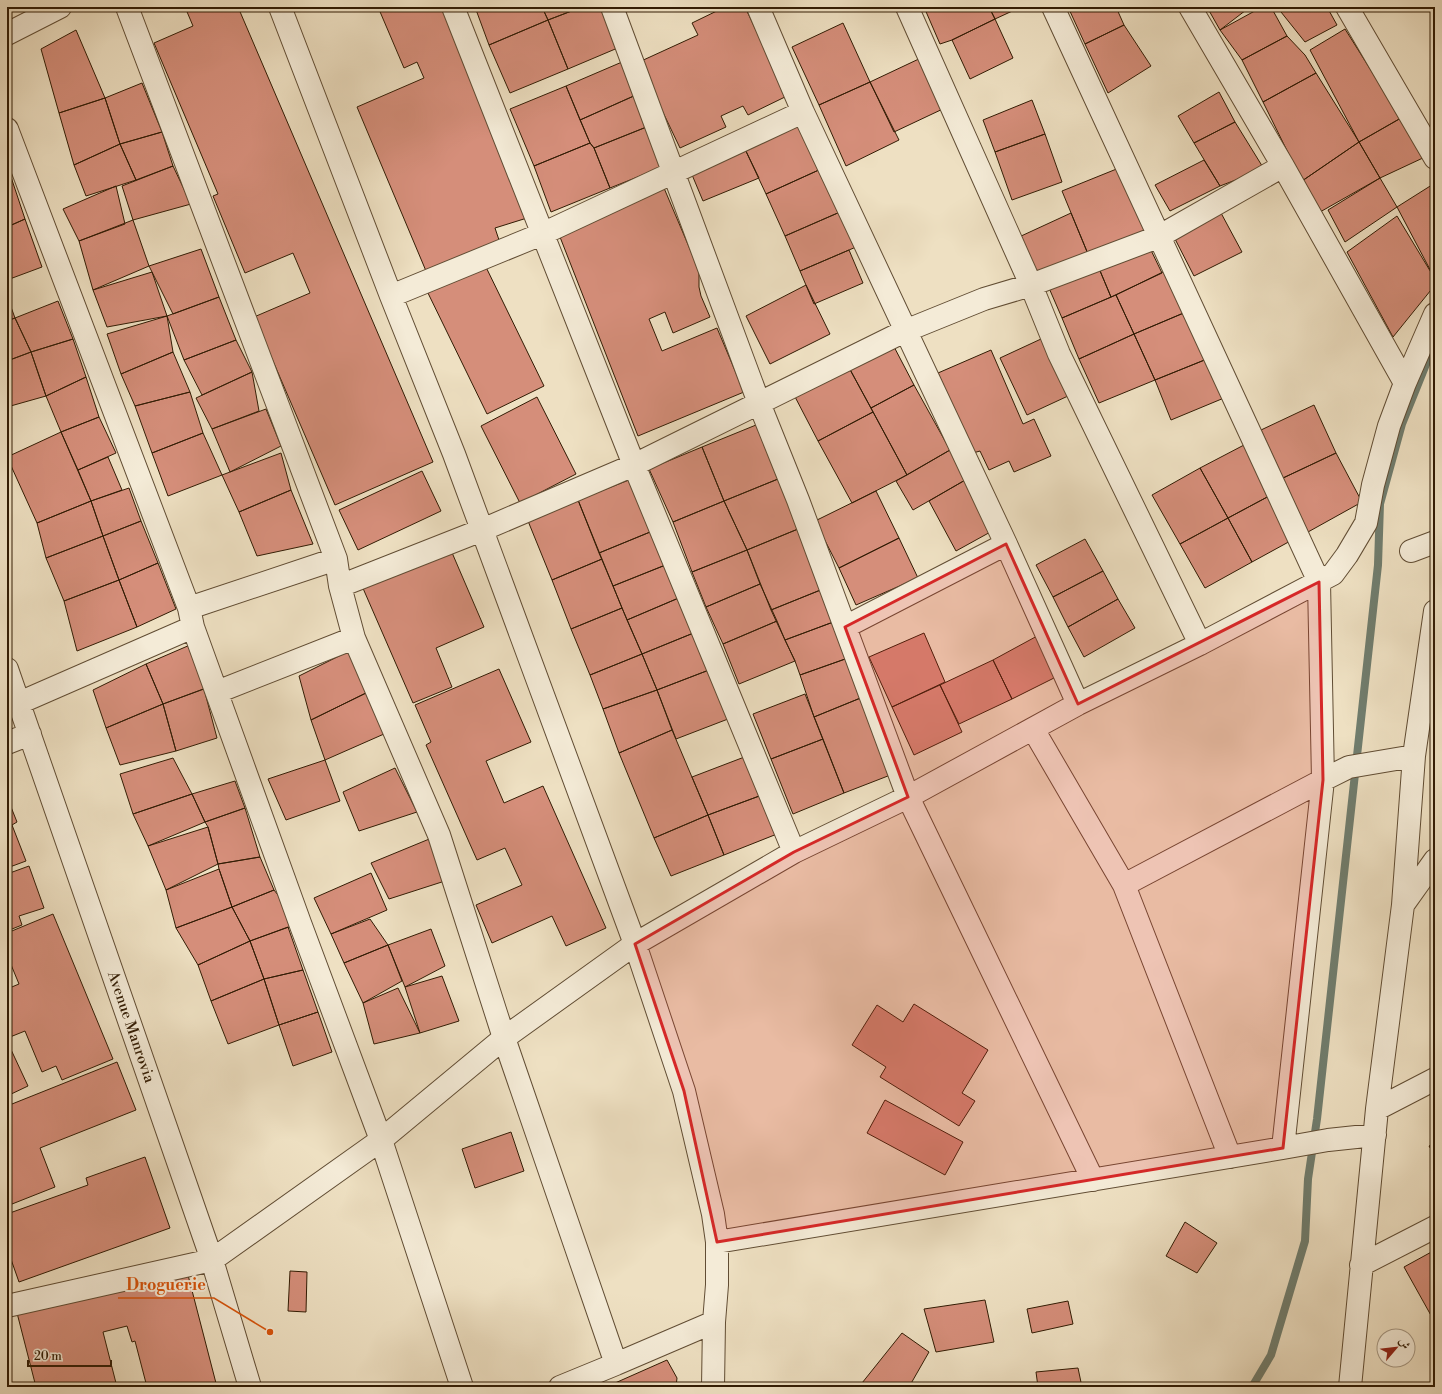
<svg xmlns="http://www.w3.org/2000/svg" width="1442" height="1394" viewBox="0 0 1442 1394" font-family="'Libre Bodoni',Amiri,serif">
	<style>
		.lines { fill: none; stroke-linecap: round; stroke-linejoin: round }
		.stream { stroke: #707d6e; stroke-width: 8 }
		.building { fill: #d58e7a; stroke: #321c04 }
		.minor-casing { stroke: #614d34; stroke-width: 24 }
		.minor { stroke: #f4ebd7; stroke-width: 22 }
		.marked { fill: #d62828; fill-opacity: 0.2; stroke: #d62828; stroke-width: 3; stroke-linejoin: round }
		.labels { text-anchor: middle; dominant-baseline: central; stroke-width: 4; stroke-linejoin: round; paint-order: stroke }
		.street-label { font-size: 15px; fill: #321c04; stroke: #f4ebd7 }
		.leader { fill: none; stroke: #d6530b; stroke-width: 1.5 }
		.callout-dot { fill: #d6530b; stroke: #f4ebd7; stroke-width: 1.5 }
		.callout-label { font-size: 16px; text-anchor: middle; font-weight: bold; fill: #d6530b; stroke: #f4ebd7; stroke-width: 4; stroke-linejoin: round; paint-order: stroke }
	</style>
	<rect width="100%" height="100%" fill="#eee0c2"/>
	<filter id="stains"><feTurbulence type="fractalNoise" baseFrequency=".005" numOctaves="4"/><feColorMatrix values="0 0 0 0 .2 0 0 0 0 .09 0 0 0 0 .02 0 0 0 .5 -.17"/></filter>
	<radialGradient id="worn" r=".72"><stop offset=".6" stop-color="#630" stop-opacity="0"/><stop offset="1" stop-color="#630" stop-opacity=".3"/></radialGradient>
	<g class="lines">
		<!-- stream -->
		<path class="stream" d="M 1252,1387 L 1271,1355 L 1305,1241 L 1308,1179 L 1317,1119 L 1378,565 L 1380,504 L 1402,424 L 1435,342"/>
	</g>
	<!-- building -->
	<path class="building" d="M 185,7 L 238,7 L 433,462 L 335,505 L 254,317 L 310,293 L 293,253 L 245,273 L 213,196 L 218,194 L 154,43 L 193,26 Z
		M 378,7 L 444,7 L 527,218 L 495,228 L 499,240 L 426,271 L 357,107 L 424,78 L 417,62 L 404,68 Z
		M 475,7 L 542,7 L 548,20 L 489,45 Z
		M 542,7 L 582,7 L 548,20 Z
		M 582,7 L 604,7 L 620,47 L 568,69 L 548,20 Z
		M 725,7 L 745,7 L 787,96 L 748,115 L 743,106 L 721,116 L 726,127 L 680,148 L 639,62 L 698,35 L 692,23 Z
		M 924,7 L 989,7 L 995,19 L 952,40 L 940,44 Z
		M 989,7 L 1021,7 L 995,19 Z
		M 1068,7 L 1116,7 L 1124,25 L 1085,44 Z
		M 1207,7 L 1250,7 L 1220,30 Z
		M 1262,7 L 1271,7 L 1287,36 L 1242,60 L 1220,30 Z
		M 1277,7 L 1327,7 L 1337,25 L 1305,42 Z
		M 995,19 L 1013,58 L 970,79 L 952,40 Z
		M 548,20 L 568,69 L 510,93 L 489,45 Z
		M 843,23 L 870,82 L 819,105 L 792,47 Z
		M 1124,25 L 1151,66 L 1108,93 L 1085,44 Z
		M 1345,29 L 1401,118 L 1359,142 L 1310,50 Z
		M 76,30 L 105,98 L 59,113 L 41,49 Z
		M 1287,36 L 1305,55 L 1316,73 L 1263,102 L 1242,60 Z
		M 923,57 L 947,107 L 894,132 L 870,82 Z
		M 622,62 L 636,95 L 580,120 L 566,86 Z
		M 1316,73 L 1359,142 L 1302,181 L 1263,102 Z
		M 870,82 L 899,140 L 846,166 L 819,105 Z
		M 142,83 L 162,132 L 120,144 L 105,98 Z
		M 566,86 L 590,143 L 534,166 L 510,109 Z
		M 1219,92 L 1235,122 L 1194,143 L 1178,116 Z
		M 636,95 L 649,126 L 594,148 L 590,143 L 580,120 Z
		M 105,98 L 120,144 L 74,165 L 59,113 Z
		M 1032,100 L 1045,134 L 995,152 L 983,120 Z
		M 1401,118 L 1425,157 L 1380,178 L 1359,142 Z
		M 800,122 L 821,169 L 766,194 L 744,147 Z
		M 1235,122 L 1264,169 L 1220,186 L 1194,143 Z
		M 649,126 L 665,166 L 610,188 L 594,148 Z
		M 162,132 L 173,166 L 136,180 L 120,144 Z
		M 1045,134 L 1062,182 L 1012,200 L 995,152 Z
		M 1359,142 L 1380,178 L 1320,212 L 1302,181 Z
		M 590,143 L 594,148 L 610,188 L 551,212 L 534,166 Z
		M 120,144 L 136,180 L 86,196 L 74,165 Z
		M 744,147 L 759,178 L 703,201 L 690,170 Z
		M 1204,160 L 1220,186 L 1170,211 L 1155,185 Z
		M 173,166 L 191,204 L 133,220 L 122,186 Z
		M 1119,168 L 1145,231 L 1088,254 L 1062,191 Z
		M 821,169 L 840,212 L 785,236 L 766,194 Z
		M 11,177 L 25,219 L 7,227 L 7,179 Z
		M 1380,178 L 1397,207 L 1345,242 L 1328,210 Z
		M 661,181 L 695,261 L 699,259 L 699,287 L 701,296 L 710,317 L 673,333 L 665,312 L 649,319 L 662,351 L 717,328 L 744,392 L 638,436 L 560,237 Z
		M 1435,183 L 1435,279 L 1397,207 Z
		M 116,186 L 125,224 L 79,241 L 63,209 Z
		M 840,212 L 856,247 L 800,271 L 785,236 Z
		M 1071,213 L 1088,254 L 1037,277 L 1019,237 Z
		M 1221,213 L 1242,252 L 1194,276 L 1174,237 Z
		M 1397,216 L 1435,279 L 1435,285 L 1393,337 L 1347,252 Z
		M 25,219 L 42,267 L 7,280 L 7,227 Z
		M 133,220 L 149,266 L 93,290 L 79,241 Z
		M 1148,244 L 1162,273 L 1111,297 L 1098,266 Z
		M 201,249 L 219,297 L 173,314 L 149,266 Z
		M 849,250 L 863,283 L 814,304 L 800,271 Z
		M 483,261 L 544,386 L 487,414 L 426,289 Z
		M 1098,266 L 1111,297 L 1062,318 L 1049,288 Z
		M 1167,270 L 1186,312 L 1134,334 L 1116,295 Z
		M 152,272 L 167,316 L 107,327 L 93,290 Z
		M 806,285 L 830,334 L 770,364 L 746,316 Z
		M 1116,295 L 1134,334 L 1079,359 L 1062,318 Z
		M 7,296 L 15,318 L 7,321 Z
		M 219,297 L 236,340 L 184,360 L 167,316 Z
		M 58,301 L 73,339 L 31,352 L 15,318 Z
		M 1186,312 L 1207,359 L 1155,380 L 1134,334 Z
		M 167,316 L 173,352 L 121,374 L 107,334 Z
		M 15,318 L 31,352 L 7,361 L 7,321 Z
		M 1134,334 L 1155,380 L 1099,403 L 1079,359 Z
		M 73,339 L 86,377 L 46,396 L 31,352 Z
		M 1041,339 L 1068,396 L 1027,415 L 1000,358 Z
		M 236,340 L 252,372 L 202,395 L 184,360 Z
		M 891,341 L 914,385 L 871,408 L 847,364 Z
		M 991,350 L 1023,424 L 1034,419 L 1051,456 L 1014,472 L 1009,461 L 989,470 L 980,451 L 973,453 L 938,373 Z
		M 31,352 L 46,396 L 7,407 L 7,361 Z
		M 173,352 L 190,392 L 135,406 L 121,374 Z
		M 1207,359 L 1224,398 L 1171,420 L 1155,380 Z
		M 847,364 L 873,412 L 818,441 L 793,393 Z
		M 252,372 L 259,411 L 212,429 L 196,398 Z
		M 86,377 L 99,417 L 61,432 L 46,396 Z
		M 914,385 L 950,450 L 907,475 L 871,408 Z
		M 190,392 L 203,433 L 152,453 L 135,406 Z
		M 537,397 L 576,474 L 520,503 L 481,426 Z
		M 1314,405 L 1336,453 L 1283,478 L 1261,430 Z
		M 266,409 L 281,446 L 230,472 L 212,429 Z
		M 873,412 L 907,475 L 852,503 L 818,441 Z
		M 99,417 L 116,453 L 78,470 L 61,432 Z
		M 756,425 L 778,479 L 724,501 L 702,447 Z
		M 61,432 L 91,501 L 37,523 L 7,457 Z
		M 203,433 L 222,475 L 168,496 L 152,453 Z
		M 1244,445 L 1271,495 L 1228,518 L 1200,468 Z
		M 702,447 L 724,501 L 673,522 L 649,469 Z
		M 950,450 L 967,479 L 913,510 L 896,481 Z
		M 281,453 L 291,490 L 239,512 L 222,475 Z
		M 1336,453 L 1362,502 L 1308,532 L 1283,478 Z
		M 108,457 L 122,490 L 91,501 L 78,470 Z
		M 1200,468 L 1228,518 L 1180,544 L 1152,495 Z
		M 422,471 L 441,511 L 358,550 L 339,510 Z
		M 634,478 L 655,530 L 599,553 L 578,500 Z
		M 778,479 L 798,529 L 747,550 L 724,501 Z
		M 967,479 L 994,530 L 956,551 L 929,501 Z
		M 129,488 L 141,521 L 103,536 L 91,501 Z
		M 291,490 L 313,544 L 257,556 L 239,512 Z
		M 876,491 L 899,538 L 839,568 L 815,521 Z
		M 1271,495 L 1294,539 L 1252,562 L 1228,518 Z
		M 578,500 L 602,559 L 552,580 L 528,521 Z
		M 91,501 L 103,536 L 46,558 L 37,523 Z
		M 724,501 L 747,550 L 692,572 L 673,522 Z
		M 1228,518 L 1252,562 L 1205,588 L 1180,544 Z
		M 141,521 L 158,563 L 119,580 L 103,536 Z
		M 798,529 L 823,589 L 771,610 L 747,550 Z
		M 655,530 L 668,564 L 613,586 L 599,553 Z
		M 103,536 L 119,580 L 64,601 L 46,558 Z
		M 899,538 L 918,578 L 856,605 L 839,568 Z
		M 1085,539 L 1103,571 L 1053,597 L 1036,565 Z
		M 450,548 L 484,627 L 436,648 L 452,687 L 413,703 L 362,586 Z
		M 747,550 L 760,584 L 706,607 L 692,572 Z
		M 602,559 L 622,608 L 571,629 L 552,580 Z
		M 158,563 L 176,609 L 137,627 L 119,580 Z
		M 668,564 L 681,597 L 627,620 L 613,586 Z
		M 1103,571 L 1118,599 L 1068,627 L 1053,597 Z
		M 119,580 L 137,627 L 77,651 L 64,601 Z
		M 760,584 L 777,621 L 723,644 L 706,607 Z
		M 823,589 L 836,621 L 785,640 L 771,610 Z
		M 681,597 L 696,632 L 642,654 L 627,620 Z
		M 1118,599 L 1135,628 L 1084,657 L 1068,627 Z
		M 622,608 L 642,654 L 590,675 L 571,629 Z
		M 777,621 L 785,640 L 795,661 L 739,684 L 723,644 Z
		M 836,621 L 848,658 L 800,675 L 795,661 L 785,640 Z
		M 696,632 L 709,670 L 657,690 L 642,654 Z
		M 924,633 L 945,682 L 892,707 L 869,657 Z
		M 1039,635 L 1060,675 L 1012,699 L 993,660 Z
		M 190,645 L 214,685 L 163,704 L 146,664 Z
		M 351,650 L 366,693 L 311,720 L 299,676 Z
		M 642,654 L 657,690 L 603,709 L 590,675 Z
		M 848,658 L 863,697 L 814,717 L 800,675 Z
		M 993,660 L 1012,699 L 959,724 L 940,685 Z
		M 146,664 L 163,704 L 106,728 L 93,690 Z
		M 499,669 L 531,742 L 486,761 L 504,803 L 543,786 L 606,928 L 566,946 L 552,916 L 492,943 L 476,905 L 522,885 L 505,848 L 477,860 L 426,745 L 431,742 L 415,705 Z
		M 709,670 L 728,719 L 676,739 L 657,690 Z
		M 940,685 L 962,732 L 914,755 L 892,707 Z
		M 204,689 L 217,738 L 176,751 L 163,704 Z
		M 657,690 L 672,730 L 619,753 L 603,709 Z
		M 366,693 L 384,734 L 325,760 L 311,720 Z
		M 805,694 L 823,739 L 771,759 L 753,714 Z
		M 863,697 L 893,774 L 844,793 L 814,717 Z
		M 163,704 L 176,751 L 120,765 L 106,728 Z
		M 672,730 L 708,815 L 654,838 L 619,753 Z
		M 823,739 L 844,793 L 793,814 L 771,759 Z
		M 747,756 L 762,795 L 708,815 L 692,777 Z
		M 173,758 L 192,794 L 133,814 L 120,774 Z
		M 325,760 L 340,801 L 286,820 L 268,779 Z
		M 395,768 L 417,812 L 359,831 L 343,792 Z
		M 235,781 L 245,808 L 205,822 L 192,794 Z
		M 192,794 L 205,822 L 148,846 L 133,814 Z
		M 762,795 L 777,834 L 724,855 L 708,815 Z
		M 7,797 L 17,822 L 12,825 L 26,861 L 7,868 Z
		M 245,808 L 260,857 L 218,864 L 208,827 L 205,822 Z
		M 708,815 L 724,855 L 671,876 L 654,838 Z
		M 208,827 L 218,864 L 166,890 L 148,846 Z
		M 439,835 L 448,880 L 389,899 L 371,863 Z
		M 260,857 L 274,890 L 232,907 L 219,869 L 218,864 Z
		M 29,866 L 44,908 L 19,916 L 22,925 L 7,931 L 7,874 Z
		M 219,869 L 232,907 L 176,928 L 166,890 Z
		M 371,873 L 387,910 L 331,934 L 314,898 Z
		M 274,890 L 300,923 L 250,941 L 232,907 Z
		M 232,907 L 250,941 L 198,965 L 176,928 Z
		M 53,914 L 113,1059 L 62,1080 L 56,1066 L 42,1072 L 25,1031 L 10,1037 L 7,1031 L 7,989 L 19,984 L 7,955 L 7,933 Z
		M 370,919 L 388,945 L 344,963 L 331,934 Z
		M 288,927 L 303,970 L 264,979 L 250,941 Z
		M 431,929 L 445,966 L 405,987 L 388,945 Z
		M 250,941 L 264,979 L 211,1001 L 198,965 Z
		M 388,945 L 402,981 L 363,1003 L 344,963 Z
		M 303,970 L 318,1012 L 279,1025 L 264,979 Z
		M 442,976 L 459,1021 L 420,1033 L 405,987 Z
		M 264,979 L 279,1025 L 228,1044 L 211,1001 Z
		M 398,988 L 420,1033 L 374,1044 L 363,1003 Z
		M 914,1004 L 988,1050 L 962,1093 L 975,1101 L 959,1126 L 880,1077 L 886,1067 L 852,1045 L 877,1005 L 903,1022 Z
		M 318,1012 L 332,1052 L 293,1066 L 279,1025 Z
		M 7,1041 L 28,1086 L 7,1096 Z
		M 117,1062 L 136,1110 L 40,1148 L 55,1187 L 7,1206 L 7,1106 Z
		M 885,1100 L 963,1142 L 945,1175 L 867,1133 Z
		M 511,1132 L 524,1171 L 475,1188 L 462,1149 Z
		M 1435,1143 L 1435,1156 L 1429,1146 Z
		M 145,1157 L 170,1228 L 19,1282 L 7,1248 L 7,1214 L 88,1185 L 86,1178 Z
		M 1185,1222 L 1217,1243 L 1197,1273 L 1166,1256 Z
		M 1435,1250 L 1435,1318 L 1433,1319 L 1404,1267 Z
		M 290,1271 L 307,1272 L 306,1312 L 288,1311 Z
		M 188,1275 L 217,1387 L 147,1387 L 135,1341 L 132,1342 L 127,1326 L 103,1332 L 117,1387 L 36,1387 L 16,1309 Z
		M 985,1300 L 994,1342 L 936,1352 L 924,1309 Z
		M 1068,1301 L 1073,1324 L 1032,1333 L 1027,1309 Z
		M 902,1333 L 929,1352 L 909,1387 L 868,1387 L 862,1383 Z
		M 667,1360 L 677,1378 L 676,1387 L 606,1387 Z
		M 1078,1368 L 1082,1387 L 1038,1387 L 1036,1372 Z"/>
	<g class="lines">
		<!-- minor casing -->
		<g class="minor-casing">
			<path id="minor" d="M 127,7 L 336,559 L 340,586 L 354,638 L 439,835 L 504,1038 L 616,1364 L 560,1387
				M 280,7 L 391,296 L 454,454 L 635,944 L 684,1091 L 713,1214 L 717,1242 L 717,1285 L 714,1322 L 713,1387
				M 453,7 L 634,465 L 794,852
				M 612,7 L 759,403 L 798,500 L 908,797 L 1093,1180
				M 758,7 L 803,112 L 1006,544 L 1078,704
				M 907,7 L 1031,285 L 1059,354 L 1200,644
				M 1053,7 L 1319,582 L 1323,780 L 1283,1148
				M 1190,7 L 1283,166 L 1405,383
				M 1347,7 L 1435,158
				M 7,34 L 60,7
				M 7,129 L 189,608 L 193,627 L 300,923 L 381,1140 L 462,1387
				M 391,296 L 542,234 L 803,112
				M 1411,551 L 1435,542
				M 340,586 L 482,530 L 634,465 L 905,331 L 984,299 L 1031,285 L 1158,237 L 1283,166
				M 189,608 L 336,559
				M 845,627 L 1006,544
				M 7,669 L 212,1260 L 250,1387
				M 217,692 L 354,638
				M 19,703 L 193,627
				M 1033,729 L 1124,885 L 1230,1157
				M 7,743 L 30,734
				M 1124,885 L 1323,780 L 1349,767 L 1414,756
				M 1403,905 L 1435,860
				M 1377,1109 L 1435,1079
				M 717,1242 L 1283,1148 L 1328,1140 L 1375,1135
				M 1361,1265 L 1435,1227
				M 7,1306 L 212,1260 L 381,1140 L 504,1038 L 635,944 L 794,852 L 908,797 L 1078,704 L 1200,644 L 1333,574 L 1347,555 L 1366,523 L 1373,485 L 1389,426 L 1405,383 L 1435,314
				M 616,1364 L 714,1322
				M 1350,1387 L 1377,1109 L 1403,905 L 1414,756 L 1435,611"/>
		</g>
		<!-- minor -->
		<use href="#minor" class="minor"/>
	</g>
	<!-- marked area -->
	<path class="marked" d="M 1006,544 L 1078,704 L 1319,582 L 1323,780 L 1283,1148 L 717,1242 L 684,1091 L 635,944 L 794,852 L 908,797 L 845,627 Z"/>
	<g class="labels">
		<!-- street labels -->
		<g class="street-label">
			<text transform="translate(131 1027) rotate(71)">Avenue Manrovia</text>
		</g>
	</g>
	<!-- callouts -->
	<path class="leader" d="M270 1332L214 1298H118"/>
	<circle class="callout-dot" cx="270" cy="1332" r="4"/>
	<g class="callout-label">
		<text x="166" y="1290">Droguerie</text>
	</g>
	<!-- margin -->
	<rect width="1442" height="1394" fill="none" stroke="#eee0c2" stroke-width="24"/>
	<rect x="8" y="8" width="1426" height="1378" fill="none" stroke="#321c04" stroke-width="2"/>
	<rect x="12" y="12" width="1418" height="1370" fill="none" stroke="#321c04"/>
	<!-- north arrow -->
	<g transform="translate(1396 1348) rotate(62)"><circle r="19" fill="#f4ebd7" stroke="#a69883"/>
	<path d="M0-3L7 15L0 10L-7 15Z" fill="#8f2418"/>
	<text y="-6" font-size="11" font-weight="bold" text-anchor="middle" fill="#321c04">ش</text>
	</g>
	<!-- scale -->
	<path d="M28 1360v6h83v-6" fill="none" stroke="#321c04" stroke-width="2"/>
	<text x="34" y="1360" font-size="12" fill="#321c04" stroke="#f4ebd7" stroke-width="3" paint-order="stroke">20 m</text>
	<rect width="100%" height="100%" filter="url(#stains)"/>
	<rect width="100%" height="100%" fill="url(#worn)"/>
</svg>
